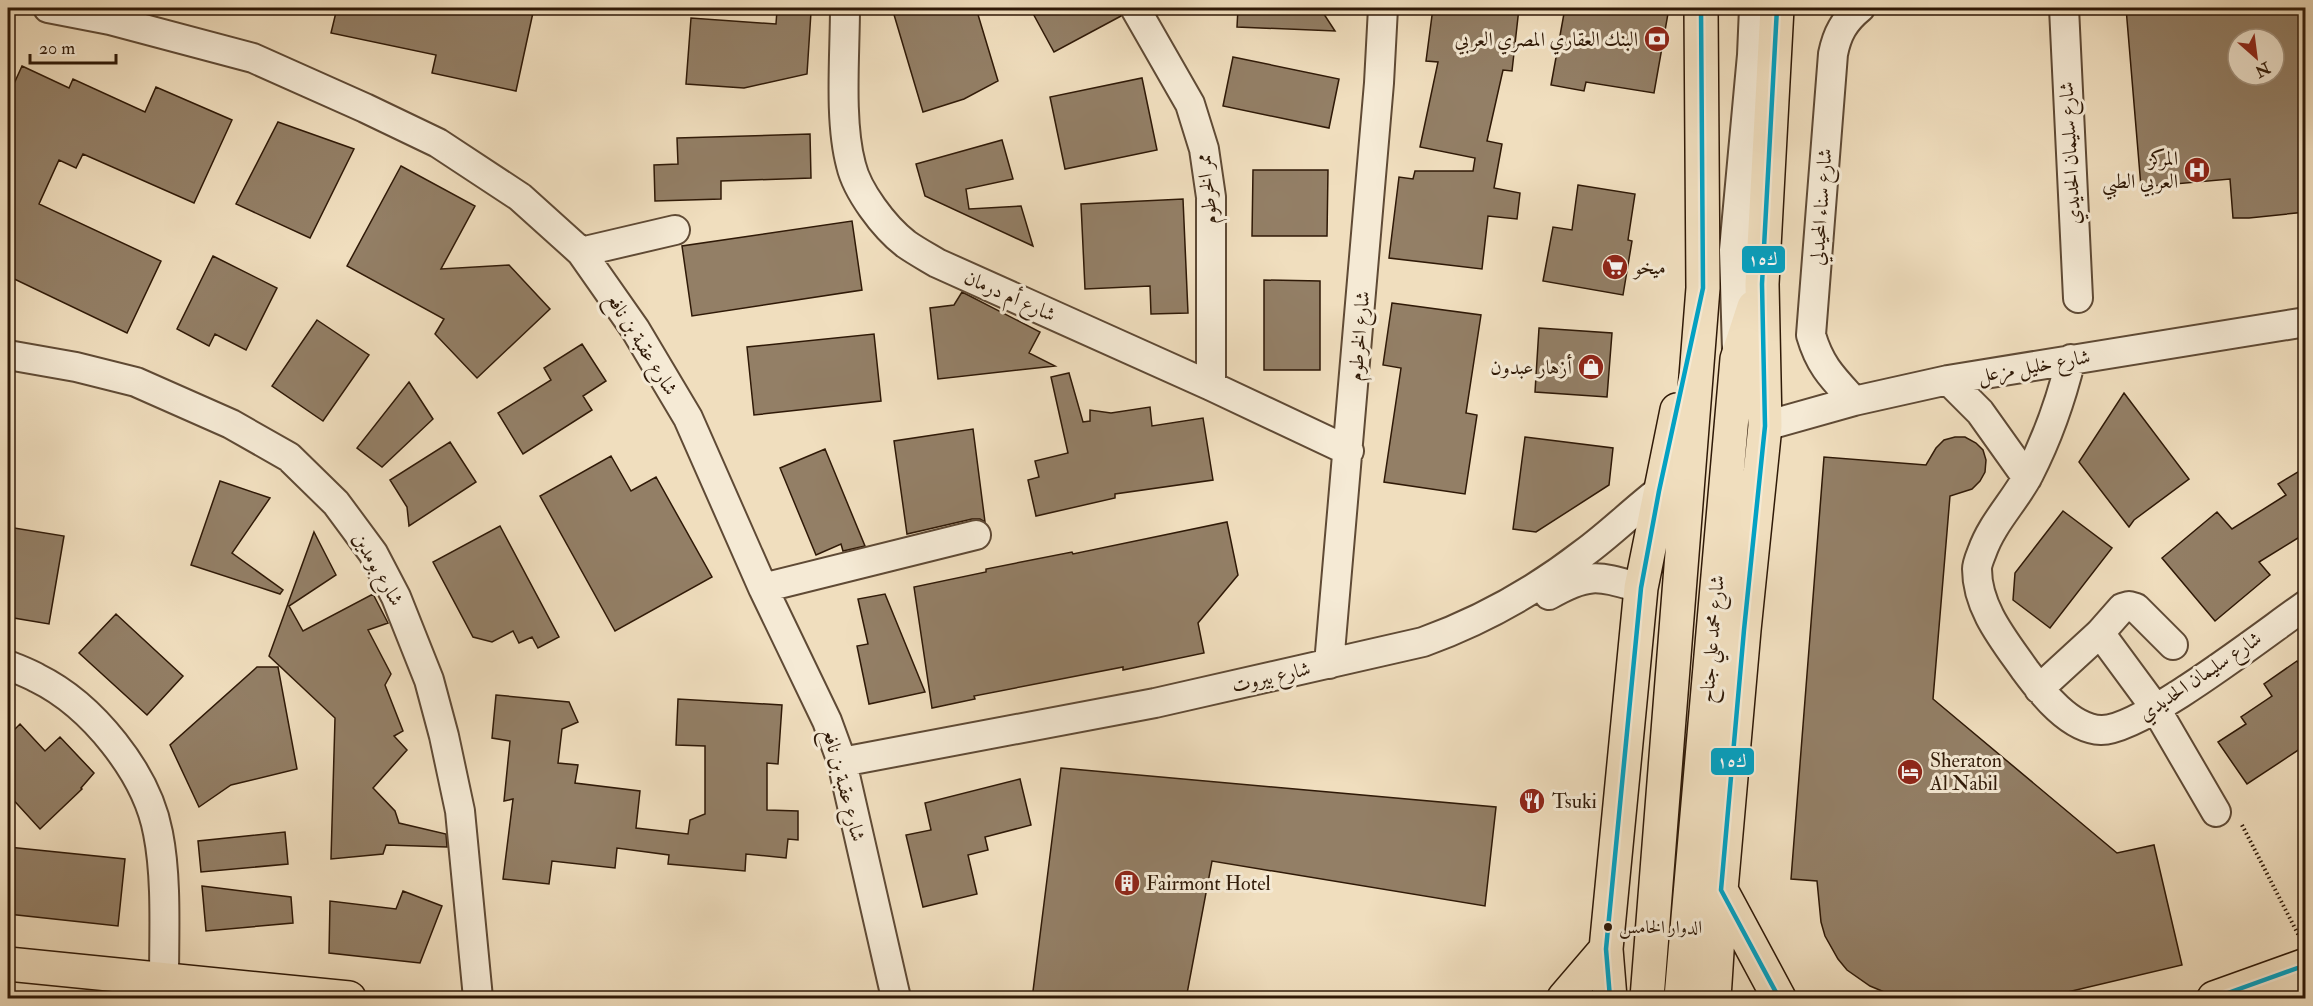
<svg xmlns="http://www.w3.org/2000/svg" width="2313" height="1006" viewBox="0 0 2313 1006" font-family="'IM FELL Double Pica',Amiri,serif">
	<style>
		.building { fill: #937f66; stroke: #2f1907; stroke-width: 1.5; fill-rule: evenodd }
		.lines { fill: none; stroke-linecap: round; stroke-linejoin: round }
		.minor-casing { stroke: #5f4a35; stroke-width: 32 }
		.major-casing { stroke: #2f1907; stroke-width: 36 }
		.path { stroke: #2f1907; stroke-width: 4; stroke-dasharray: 1.5 3; stroke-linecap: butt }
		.minor { stroke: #f5ead5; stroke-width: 28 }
		.major { stroke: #f0debe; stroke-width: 33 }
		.bus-1-casing { stroke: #f5ead5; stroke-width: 9 }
		.bus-1 { stroke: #02a2c4; stroke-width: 4.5 }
		.bus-dot { fill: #2f1907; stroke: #f5ead5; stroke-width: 2 }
		.labels { text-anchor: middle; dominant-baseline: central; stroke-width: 6; stroke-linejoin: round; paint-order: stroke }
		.bus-label { font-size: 18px; fill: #2f1907; stroke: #f5ead5; text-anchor: start }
		.poi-label { font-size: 20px; fill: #2f1907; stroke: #f5ead5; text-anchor: start }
		.street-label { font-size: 20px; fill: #2f1907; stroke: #f5ead5 }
		.line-badge { stroke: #f5ead5; stroke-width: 2 }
		.badge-label { font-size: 16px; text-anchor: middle; font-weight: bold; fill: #fff }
	</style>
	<rect width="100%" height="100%" fill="#f0debe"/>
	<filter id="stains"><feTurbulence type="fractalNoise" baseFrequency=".00333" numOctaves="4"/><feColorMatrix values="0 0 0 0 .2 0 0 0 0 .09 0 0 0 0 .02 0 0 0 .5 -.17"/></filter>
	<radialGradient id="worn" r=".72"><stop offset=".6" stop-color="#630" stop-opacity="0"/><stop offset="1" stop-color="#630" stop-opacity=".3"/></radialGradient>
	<!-- building -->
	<path class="building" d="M 337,8 L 534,8 L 516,91 L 432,73 L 436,55 L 331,33 Z
		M 892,8 L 976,8 L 998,81 L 964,99 L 923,112 Z
		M 1030,8 L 1119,8 L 1121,16 L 1054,52 Z
		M 1238,8 L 1320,8 L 1335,31 L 1237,27 Z
		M 1433,8 L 1519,8 L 1512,71 L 1503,70 L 1487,141 L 1502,144 L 1494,188 L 1520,193 L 1517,219 L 1488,216 L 1482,269 L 1389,258 L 1399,177 L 1413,179 L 1415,171 L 1473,171 L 1475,158 L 1420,147 L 1438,62 L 1426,61 Z
		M 1565,8 L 1669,8 L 1654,93 L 1586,82 L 1584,91 L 1551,85 Z
		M 2126,8 L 2306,8 L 2306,212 L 2249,218 L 2233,218 L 2230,179 L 2141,187 ZM 2238,39 L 2274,39 L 2274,75 L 2238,75 Z
		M 777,10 L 811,12 L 807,74 L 744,88 L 686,84 L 691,18 L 776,24 Z
		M 1233,57 L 1339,79 L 1329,128 L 1223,106 Z
		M 22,66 L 69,88 L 73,79 L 145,112 L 156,87 L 232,120 L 194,203 L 83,154 L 76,168 L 59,160 L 39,204 L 161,261 L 127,333 L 8,276 L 8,97 Z
		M 1142,78 L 1157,150 L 1065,169 L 1050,97 Z
		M 278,122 L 354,149 L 310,238 L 236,204 Z
		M 810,134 L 811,178 L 721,181 L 721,199 L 655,201 L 654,165 L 678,164 L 677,138 Z
		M 1002,140 L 1013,179 L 966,189 L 969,209 L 1021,206 L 1033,246 L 925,196 L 916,164 Z
		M 401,166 L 475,206 L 441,269 L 509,265 L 550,309 L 477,378 L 435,334 L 444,319 L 347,266 Z
		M 1253,170 L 1328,170 L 1327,236 L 1252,236 Z
		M 1578,185 L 1635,194 L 1628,240 L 1632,241 L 1623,295 L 1543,281 L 1553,227 L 1572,230 Z
		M 1183,199 L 1188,313 L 1151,314 L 1150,286 L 1085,289 L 1081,204 Z
		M 852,221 L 862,290 L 692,316 L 682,246 Z
		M 213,256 L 277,288 L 246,350 L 215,334 L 209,346 L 177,329 Z
		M 1264,280 L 1320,281 L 1320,370 L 1264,370 Z
		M 962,292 L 1040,332 L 1029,353 L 1055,366 L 938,379 L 930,308 L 954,305 Z
		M 1392,303 L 1481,315 L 1466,413 L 1477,415 L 1465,494 L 1384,482 L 1401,368 L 1383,365 Z
		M 317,320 L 369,355 L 323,421 L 272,386 Z
		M 1539,328 L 1612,333 L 1607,397 L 1535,392 Z
		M 874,334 L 881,401 L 754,415 L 747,347 Z
		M 582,344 L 606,381 L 583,396 L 592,410 L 523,454 L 498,413 L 551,380 L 544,368 Z
		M 1069,373 L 1083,422 L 1090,421 L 1090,410 L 1111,413 L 1150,407 L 1152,426 L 1203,418 L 1213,480 L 1115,494 L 1115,498 L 1036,516 L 1028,480 L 1039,477 L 1035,461 L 1068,453 L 1051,377 Z
		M 409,382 L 433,419 L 382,467 L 357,448 Z
		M 2124,393 L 2189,479 L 2134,520 L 2129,527 L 2079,462 Z
		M 973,429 L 985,522 L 980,519 L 972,519 L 907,534 L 894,441 Z
		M 1525,437 L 1613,448 L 1609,485 L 1536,532 L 1513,529 Z
		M 1955,437 L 1965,437 L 1976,443 L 1983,450 L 1986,460 L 1985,472 L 1980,481 L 1972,489 L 1950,496 L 1933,699 L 2117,853 L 2154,845 L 2182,965 L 2038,999 L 1951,999 L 1950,994 L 1924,999 L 1901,999 L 1870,986 L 1847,970 L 1838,959 L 1825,936 L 1821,922 L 1817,881 L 1791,879 L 1824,457 L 1926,465 L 1936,448 L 1944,440 Z
		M 450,442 L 476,482 L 409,526 L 407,507 L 390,480 Z
		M 825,449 L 865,546 L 843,551 L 841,544 L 816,555 L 780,468 Z
		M 611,456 L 631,491 L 656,477 L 712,577 L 615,631 L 540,496 Z
		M 2306,467 L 2306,533 L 2259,562 L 2270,575 L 2215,621 L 2162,558 L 2217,512 L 2232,529 L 2286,495 L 2278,484 Z
		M 220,481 L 270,498 L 232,553 L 283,590 L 280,594 L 191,565 Z
		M 2063,511 L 2112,548 L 2050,628 L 2013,600 L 2015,573 Z
		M 1227,522 L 1238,575 L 1198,623 L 1204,653 L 1123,670 L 1123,667 L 974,696 L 975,699 L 932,708 L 914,587 L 986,572 L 986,569 L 1072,552 L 1073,554 Z
		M 500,526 L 559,637 L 538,648 L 532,637 L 519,643 L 513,631 L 492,642 L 473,637 L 433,562 Z
		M 8,527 L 64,536 L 49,624 L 8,617 Z
		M 314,532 L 336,575 L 289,606 L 303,631 L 373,594 L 388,623 L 368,630 L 391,674 L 385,685 L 403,731 L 394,736 L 407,750 L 373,788 L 395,811 L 399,823 L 446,834 L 447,847 L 386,845 L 383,854 L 331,859 L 335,718 L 269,656 Z
		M 885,594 L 925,692 L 869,704 L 857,646 L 868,644 L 858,599 Z
		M 116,614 L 183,676 L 147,715 L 79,653 Z
		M 2297,661 L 2306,674 L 2306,745 L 2247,784 L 2218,742 L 2246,724 L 2241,717 L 2272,696 L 2264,684 Z
		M 257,667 L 278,667 L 297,769 L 231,785 L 199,807 L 170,745 Z
		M 496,695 L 569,702 L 578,722 L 562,729 L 558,763 L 578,765 L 575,783 L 640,791 L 636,828 L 688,834 L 690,820 L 705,814 L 705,746 L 676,745 L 678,699 L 782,705 L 778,764 L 767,763 L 767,810 L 798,811 L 798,840 L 788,839 L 786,858 L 746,854 L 745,871 L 668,864 L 669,855 L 617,848 L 615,868 L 552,861 L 549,884 L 503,879 L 513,799 L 504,801 L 510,741 L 492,738 Z
		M 20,724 L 45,751 L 60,737 L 94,773 L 81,788 L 82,789 L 40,829 L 8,794 L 8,736 Z
		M 1061,768 L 1496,807 L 1485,906 L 1212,861 L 1186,999 L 1032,999 Z
		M 1020,779 L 1031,825 L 985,837 L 988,850 L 968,855 L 977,894 L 923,907 L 906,835 L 931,830 L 925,803 Z
		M 285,832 L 288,864 L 201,872 L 198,841 Z
		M 8,847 L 125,859 L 118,926 L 8,914 Z
		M 202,886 L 291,897 L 293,923 L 206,931 Z
		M 403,891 L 442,906 L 420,963 L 329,953 L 330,901 L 396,909 Z"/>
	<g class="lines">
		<!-- minor casing -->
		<g class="minor-casing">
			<path id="minor" d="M 48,8 L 110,20 L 253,58 L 365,108 L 438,143 L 520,197 L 581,252 L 635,329 L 688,418 L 763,588 L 827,721 L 842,762 L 896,998
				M 845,8 C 845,54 839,121 851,165 C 857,191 884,227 906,244 C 916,251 927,257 937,263 L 1211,386 L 1349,451
				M 1135,8 L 1190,104 L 1204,149 L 1211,197 L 1211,386
				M 2064,8 L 2078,298
				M 581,252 L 675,230
				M 1737,350 L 1734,250 L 1752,55 L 1754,8
				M 8,355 L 76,367 L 136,382 L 231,424 L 289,457 L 336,503 L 373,553 L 396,597 L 429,680 L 444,736 L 460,811 L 478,998
				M 2071,359 C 2061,400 2048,437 2029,474 C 2015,501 1992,523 1982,552 C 1980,557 1977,564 1977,569 C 1977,608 2004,640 2025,670 C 2042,693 2070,729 2101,730 C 2141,731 2268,631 2306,605
				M 1948,380 L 1980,412 L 2027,478
				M 1854,401 C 1833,378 1820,366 1811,335 L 1833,54 C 1837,34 1844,21 1860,8
				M 1765,426 L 1854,401 L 1948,380 L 2306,322
				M 763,588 L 976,535
				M 1549,595 C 1589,572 1598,576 1641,588
				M 2100,633 L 2156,709 L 2216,812
				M 1329,664 L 1379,83 L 1383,8
				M 8,665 C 17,669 28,673 37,678 C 92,705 147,773 158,833 C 167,878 164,934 164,980
				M 2039,689 L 2100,633 L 2122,608 L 2129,606 L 2136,608 L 2173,645
				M 842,762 L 1155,703 L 1423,642 C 1481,621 1535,591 1584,553 C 1610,534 1633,511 1659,491"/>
		</g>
		<!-- major casing -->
		<g class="major-casing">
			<path id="major" d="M 1721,890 L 1779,998
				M 8,964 L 349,998
				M 1564,998 L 1606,949
				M 1610,998 L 1606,949 L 1641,588 L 1677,410
				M 1647,998 L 1703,288 L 1701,8
				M 1681,998 L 1737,359 L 1754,307
				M 1714,998 L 1721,890 L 1744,630 L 1765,426 L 1762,284 L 1777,8
				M 2214,998 L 2306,965
				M 2297,998 L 2306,995"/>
		</g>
		<!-- path -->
		<path class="path" d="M 2242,825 L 2299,936"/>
		<!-- minor -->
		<use href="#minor" class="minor"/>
		<!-- major -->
		<use href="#major" class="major"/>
		<!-- bus-1 casing -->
		<g class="bus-1-casing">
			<path id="bus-1" d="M 1777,8 L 1762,284 L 1765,426 L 1744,630 L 1721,890 L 1779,998
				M 1610,998 L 1606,949 L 1641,588 L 1659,491 L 1703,288 L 1701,8
				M 2214,998 L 2306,965"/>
		</g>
		<!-- bus-1 -->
		<use href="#bus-1" class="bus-1"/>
	</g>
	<!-- icons -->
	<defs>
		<g id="bank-disc" transform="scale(1.35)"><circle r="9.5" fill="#8f2418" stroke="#f5ead5"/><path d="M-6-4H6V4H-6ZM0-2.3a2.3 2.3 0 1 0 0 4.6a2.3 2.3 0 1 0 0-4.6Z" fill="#fff"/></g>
		<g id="hospital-disc" transform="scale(1.35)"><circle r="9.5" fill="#8f2418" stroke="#f5ead5"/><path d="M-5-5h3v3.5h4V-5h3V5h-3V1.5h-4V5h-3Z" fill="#fff"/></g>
		<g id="supermarket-disc" transform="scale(1.35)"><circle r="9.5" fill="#8f2418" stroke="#f5ead5"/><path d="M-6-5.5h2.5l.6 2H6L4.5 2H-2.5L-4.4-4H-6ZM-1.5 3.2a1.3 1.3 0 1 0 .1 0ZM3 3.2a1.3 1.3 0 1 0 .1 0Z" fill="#fff"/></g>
		<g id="shop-disc" transform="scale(1.35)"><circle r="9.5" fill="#8f2418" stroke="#f5ead5"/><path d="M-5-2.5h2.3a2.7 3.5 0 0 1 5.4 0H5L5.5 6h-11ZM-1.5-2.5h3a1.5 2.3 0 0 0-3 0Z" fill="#fff"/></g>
		<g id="hotel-disc" transform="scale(1.35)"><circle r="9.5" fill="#8f2418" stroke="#f5ead5"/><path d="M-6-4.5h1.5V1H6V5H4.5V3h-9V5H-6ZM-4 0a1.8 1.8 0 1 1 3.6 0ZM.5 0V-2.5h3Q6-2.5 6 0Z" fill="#fff"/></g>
		<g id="restaurant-disc" transform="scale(1.35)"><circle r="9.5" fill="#8f2418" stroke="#f5ead5"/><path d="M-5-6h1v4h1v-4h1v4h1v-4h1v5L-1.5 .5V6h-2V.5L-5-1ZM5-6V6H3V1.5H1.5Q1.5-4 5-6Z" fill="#fff"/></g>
		<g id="building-disc" transform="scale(1.35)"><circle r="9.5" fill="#8f2418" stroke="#f5ead5"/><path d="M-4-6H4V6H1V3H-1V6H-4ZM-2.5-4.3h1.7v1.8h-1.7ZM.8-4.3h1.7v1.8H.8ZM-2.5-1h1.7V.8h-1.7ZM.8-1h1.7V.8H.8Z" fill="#fff"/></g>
	</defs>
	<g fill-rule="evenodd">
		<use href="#bank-disc" x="1657" y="39"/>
		<use href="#hospital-disc" x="2197" y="170"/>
		<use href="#supermarket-disc" x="1615" y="267"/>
		<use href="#shop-disc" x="1591" y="367"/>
		<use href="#hotel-disc" x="1910" y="772"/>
		<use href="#restaurant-disc" x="1532" y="801"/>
		<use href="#building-disc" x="1127" y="883"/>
	</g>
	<!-- markers -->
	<circle class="bus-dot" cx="1608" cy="927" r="5"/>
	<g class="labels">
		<!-- bus labels -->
		<g class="bus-label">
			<text x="1619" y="927">الدوار الخامس</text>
		</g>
		<!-- poi labels -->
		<g class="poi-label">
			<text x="1638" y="39" text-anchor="end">البنك العقاري المصري العربي</text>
			<text x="2178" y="158" text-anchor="end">المركز<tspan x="2178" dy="23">العربي الطبي</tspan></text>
			<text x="1634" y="267">ميخو</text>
			<text x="1572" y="367" text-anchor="end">أزهار عبدون</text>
			<text x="1930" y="760">Sheraton<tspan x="1930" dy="23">Al Nabil</tspan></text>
			<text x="1552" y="801">Tsuki</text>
			<text x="1146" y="883">Fairmont Hotel</text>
		</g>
		<!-- street labels -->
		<g class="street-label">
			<text transform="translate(2070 153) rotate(-93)">شارع سليمان الحديدي</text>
			<text transform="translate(1207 189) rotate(-96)">ممر الخرطوم</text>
			<text transform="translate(1821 207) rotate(-86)">شارع سناء المحيدلي</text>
			<text transform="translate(1010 296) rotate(24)">شارع أم درمان</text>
			<text transform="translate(1359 336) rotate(-85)">شارع الخرطوم</text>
			<text transform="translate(642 344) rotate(58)">شارع عقبة بن نافع</text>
			<text transform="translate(2034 366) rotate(-10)">شارع خليل مزعل</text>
			<text transform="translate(378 569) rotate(60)">شارع بومدين</text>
			<text transform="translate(1712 639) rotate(-85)">شارع محمد علي جناح</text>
			<text transform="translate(2200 676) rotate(-34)">شارع سليمان الحديدي</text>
			<text transform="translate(1271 677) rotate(-13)">شارع بيروت</text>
			<text transform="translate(844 785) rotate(75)">شارع عقبة بن نافع</text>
		</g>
	</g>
	<g class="line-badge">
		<rect x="1741" y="245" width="45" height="29" rx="6" fill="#02a2c4"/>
		<rect x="1710" y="747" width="45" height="29" rx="6" fill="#02a2c4"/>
	</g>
	<g class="badge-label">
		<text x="1763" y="265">ك١٥</text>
		<text x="1732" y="767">ك١٥</text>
	</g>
	<!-- margin -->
	<rect width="2313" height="1006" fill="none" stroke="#f0debe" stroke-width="30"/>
	<rect x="9" y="9" width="2295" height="988" fill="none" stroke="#2f1907" stroke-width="3"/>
	<rect x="15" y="15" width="2283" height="976" fill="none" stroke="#2f1907" stroke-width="1.5"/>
	<!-- north arrow -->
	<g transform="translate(2256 57) rotate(152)"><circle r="28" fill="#f5ead5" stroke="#a69683" stroke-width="1.5"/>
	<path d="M0-4.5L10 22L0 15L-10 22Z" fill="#8f2418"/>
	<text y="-9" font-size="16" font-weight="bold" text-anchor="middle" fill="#2f1907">N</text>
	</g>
	<!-- scale -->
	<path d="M30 54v9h86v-9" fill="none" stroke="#2f1907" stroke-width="3"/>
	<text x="39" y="54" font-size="18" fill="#2f1907" stroke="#f5ead5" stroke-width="4.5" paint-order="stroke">20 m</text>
	<rect width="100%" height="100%" filter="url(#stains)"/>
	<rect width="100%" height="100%" fill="url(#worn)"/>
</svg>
